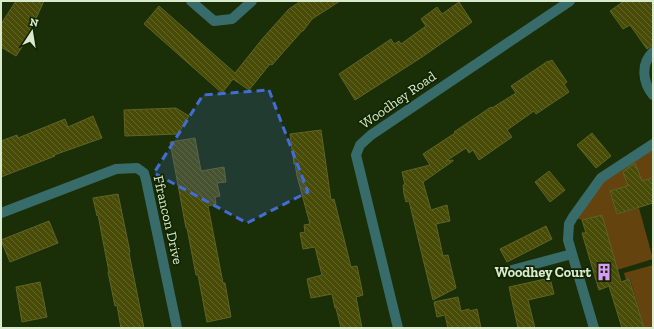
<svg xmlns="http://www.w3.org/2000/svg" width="654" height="329" viewBox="0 0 654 329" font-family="'Zilla Slab',serif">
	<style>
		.grass { fill: #64430f }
		.building { fill: url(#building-back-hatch); stroke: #5f6426 }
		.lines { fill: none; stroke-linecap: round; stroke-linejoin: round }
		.minor { stroke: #386c6a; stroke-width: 10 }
		.marked { fill: #436dd6; fill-opacity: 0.2; stroke: #436dd6; stroke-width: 3; stroke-dasharray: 8 5; stroke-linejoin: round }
		.labels { text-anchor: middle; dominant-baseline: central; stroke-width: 3.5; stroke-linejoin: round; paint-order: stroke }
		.street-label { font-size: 14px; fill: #d9eace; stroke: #112500 }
		.poi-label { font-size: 14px; font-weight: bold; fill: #d9eace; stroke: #112500; text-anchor: end }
	</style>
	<defs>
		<pattern id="building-back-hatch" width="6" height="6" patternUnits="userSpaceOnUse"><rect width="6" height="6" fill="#484c07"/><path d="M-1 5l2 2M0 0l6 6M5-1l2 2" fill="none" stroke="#62662a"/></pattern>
	</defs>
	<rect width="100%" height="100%" fill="#1a2f07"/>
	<!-- grass -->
	<path class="grass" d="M 653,144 L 653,178 L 610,192 L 617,214 L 639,208 L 653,259 L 617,270 L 602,215 L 582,220 L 573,217 L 601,178 Z
		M 653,265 L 653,328 L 644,328 L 630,279 L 626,280 L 624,273 Z"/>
	<!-- building -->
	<path class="building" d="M 16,1 L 44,1 L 32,27 L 34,29 L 16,56 L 1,47 L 1,24 Z
		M 301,1 L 340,1 L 312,19 L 303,31 L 302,31 L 286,49 L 272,65 L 270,64 L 249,90 L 233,79 L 222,93 L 144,24 L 159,6 L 235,73 L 263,38 L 289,9 Z
		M 624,1 L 653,1 L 653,46 L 651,46 L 647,49 L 630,25 L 623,29 L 610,11 Z
		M 459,2 L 472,22 L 422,57 L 355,100 L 339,74 L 391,39 L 394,44 L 399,41 L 401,44 L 426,26 L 421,19 L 437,7 L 442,14 Z
		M 552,60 L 567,82 L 564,84 L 569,92 L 536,114 L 534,111 L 507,130 L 512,137 L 479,160 L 473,150 L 469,153 L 466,148 L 446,161 L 453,160 L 453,161 L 423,182 L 431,210 L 447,205 L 450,221 L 436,224 L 443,256 L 448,255 L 456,288 L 433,300 L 409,201 L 406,202 L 404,194 L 403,185 L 405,185 L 402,172 L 430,165 L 423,154 L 455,133 L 454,132 L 491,107 L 492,108 L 516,93 L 511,86 L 548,61 L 548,62 Z
		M 176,108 L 189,116 L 178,134 L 125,136 L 124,110 Z
		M 93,116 L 102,138 L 54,155 L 55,156 L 1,177 L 1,141 L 17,135 L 18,138 L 65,119 L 68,127 Z
		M 321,130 L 331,200 L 334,199 L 351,267 L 357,266 L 363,295 L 356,297 L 362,328 L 341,328 L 336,308 L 335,308 L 332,294 L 311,298 L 307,279 L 322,275 L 315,247 L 303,249 L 300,233 L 305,232 L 304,225 L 310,224 L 297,176 L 295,164 L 294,164 L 290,134 Z
		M 592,133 L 611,156 L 596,168 L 577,145 Z
		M 195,138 L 201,171 L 224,167 L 226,182 L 217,183 L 220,196 L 215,197 L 216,204 L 208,206 L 223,283 L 225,283 L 231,317 L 207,322 L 198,275 L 196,275 L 187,228 L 186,228 L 170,142 Z
		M 635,163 L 642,181 L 653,178 L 653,203 L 617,214 L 610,191 L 628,186 L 623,172 Z
		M 549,171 L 565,190 L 550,202 L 535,182 Z
		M 118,194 L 130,252 L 129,253 L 144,328 L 121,328 L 117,305 L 115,306 L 108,272 L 109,272 L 98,215 L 97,216 L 93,198 Z
		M 602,215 L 621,282 L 629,279 L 644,328 L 622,328 L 609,286 L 599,290 L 582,233 L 586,233 L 582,220 Z
		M 49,221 L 58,243 L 10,262 L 1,240 Z
		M 546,226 L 552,239 L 507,262 L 500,249 Z
		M 550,278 L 554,294 L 528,300 L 535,328 L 518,328 L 509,287 Z
		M 40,282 L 47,317 L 22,322 L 16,287 Z
		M 458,297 L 461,311 L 469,309 L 470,311 L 477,309 L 481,328 L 448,328 L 445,315 L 437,317 L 434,302 Z"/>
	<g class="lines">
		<!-- minor -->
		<path class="minor" d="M 191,1 L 214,21 L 232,19 L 252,1
			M 653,52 C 640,64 643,83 653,95
			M 1,213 L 116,169 L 137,168 L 144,173 L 146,180 L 177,328
			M 505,272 L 572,254
			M 398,328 L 356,155 L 360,145 L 371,135 L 570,1
			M 594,328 L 568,240 L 569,224 L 573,217 L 601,178 L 653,144"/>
	</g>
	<!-- marked area -->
	<path class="marked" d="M 269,90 L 308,192 L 247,223 L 154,173 L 203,95 Z"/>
	<!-- icons -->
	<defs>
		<g id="building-bare" transform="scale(1.38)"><path d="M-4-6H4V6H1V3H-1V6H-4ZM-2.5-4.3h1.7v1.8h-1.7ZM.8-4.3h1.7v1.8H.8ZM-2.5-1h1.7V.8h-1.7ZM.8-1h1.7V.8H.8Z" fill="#d89bf8" stroke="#112500" stroke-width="2.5" paint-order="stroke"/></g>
	</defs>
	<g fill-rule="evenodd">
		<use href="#building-bare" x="604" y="272"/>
	</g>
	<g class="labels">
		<!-- street labels -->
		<g class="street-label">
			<text transform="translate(398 100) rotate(-35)">Woodhey Road</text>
			<text transform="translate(168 220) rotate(77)">Ffrancon Drive</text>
		</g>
		<!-- poi labels -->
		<g class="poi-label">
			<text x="591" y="272">Woodhey Court</text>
		</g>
	</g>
	<!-- border -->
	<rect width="654" height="329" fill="none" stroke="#d9eace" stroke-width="4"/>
	<!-- north arrow -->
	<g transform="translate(32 32) rotate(12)" stroke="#112500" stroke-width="3" paint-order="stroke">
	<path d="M0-3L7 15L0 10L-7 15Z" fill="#d9eace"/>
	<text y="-6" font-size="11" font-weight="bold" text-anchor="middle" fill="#d9eace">N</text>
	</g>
</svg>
